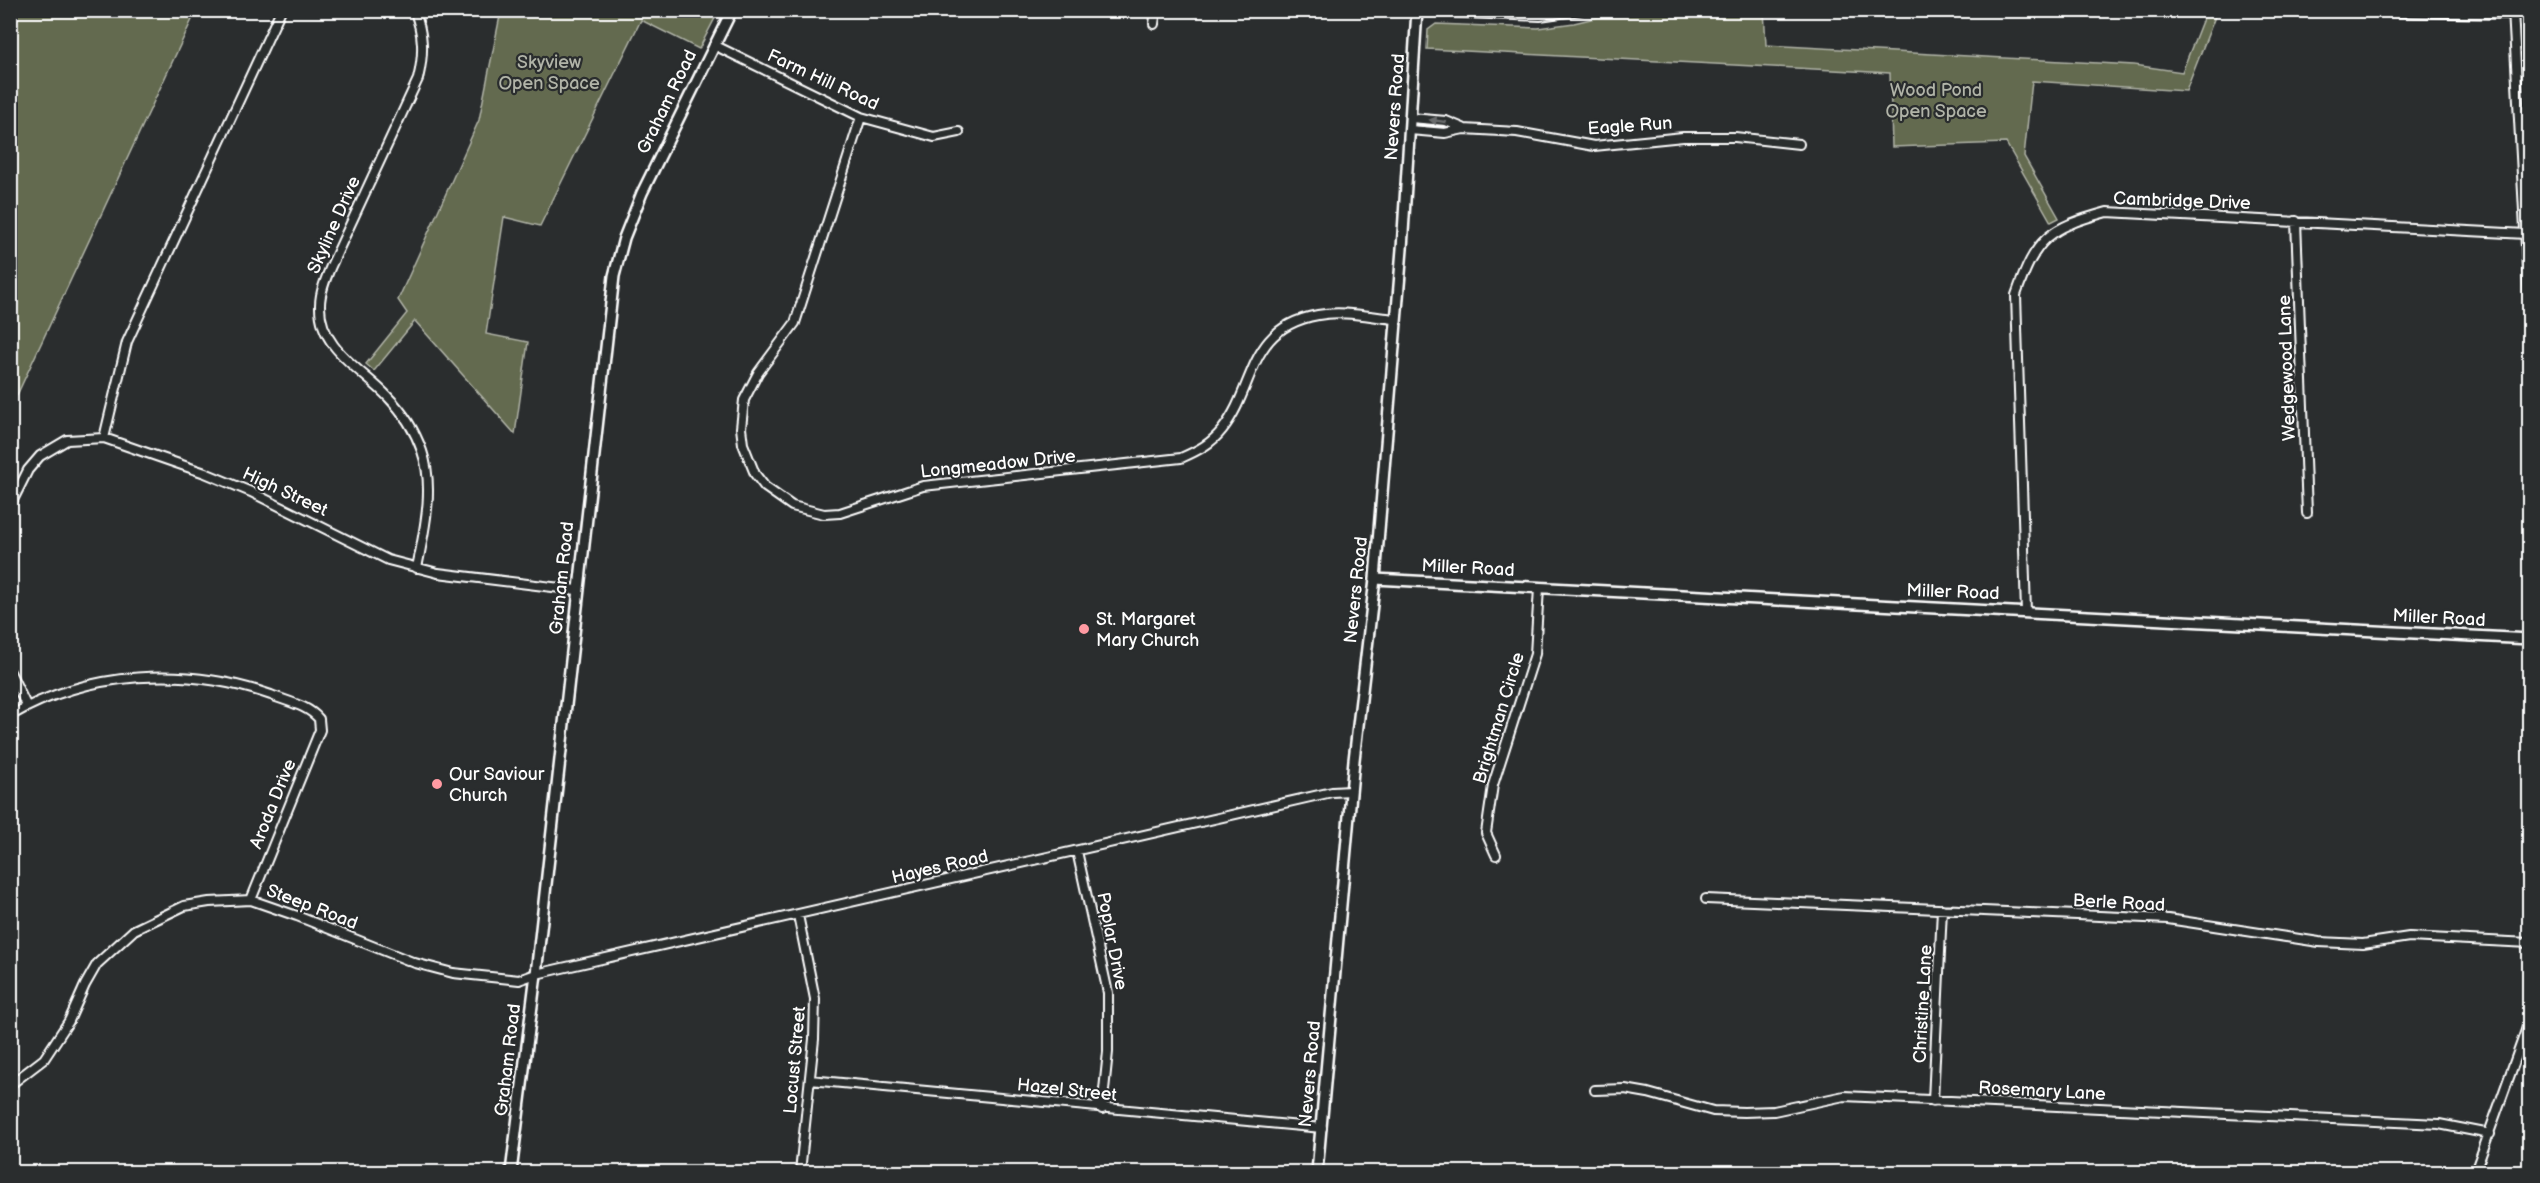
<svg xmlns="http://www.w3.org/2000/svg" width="2540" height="1183" viewBox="0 0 2540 1183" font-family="'Balsamiq Sans',sans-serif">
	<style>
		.green { fill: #636a50; stroke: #b1b4a8; stroke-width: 1.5 }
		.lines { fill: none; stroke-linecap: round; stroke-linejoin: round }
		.minor-casing { stroke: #fff; stroke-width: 12 }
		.tertiary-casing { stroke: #fff; stroke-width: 14 }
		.minor { stroke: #2a2d2e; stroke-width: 8 }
		.tertiary { stroke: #2a2d2e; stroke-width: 9 }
		.oneway { fill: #6a6c6d }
		.poi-dot { fill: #ff9aa2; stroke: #2a2d2e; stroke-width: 2 }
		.labels { text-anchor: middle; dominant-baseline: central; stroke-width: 4.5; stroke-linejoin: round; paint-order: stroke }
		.park-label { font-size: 18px; fill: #b1b4a8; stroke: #2a2d2e }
		.street-label { font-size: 18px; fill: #fff; stroke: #2a2d2e }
		.poi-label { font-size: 18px; fill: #fff; stroke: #2a2d2e; text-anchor: start }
	</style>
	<rect width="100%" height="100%" fill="#2a2d2e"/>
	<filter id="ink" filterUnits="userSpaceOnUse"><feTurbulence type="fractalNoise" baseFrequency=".0167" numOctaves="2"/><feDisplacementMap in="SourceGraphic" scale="12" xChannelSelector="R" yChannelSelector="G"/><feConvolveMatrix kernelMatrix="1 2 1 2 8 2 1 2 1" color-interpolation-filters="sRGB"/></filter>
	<g filter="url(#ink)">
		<!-- green -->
		<path class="green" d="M 11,10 L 196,11 L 11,408 L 10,11 Z
			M 1764,10 L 1766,45 L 2134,65 L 2182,72 L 2206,11 L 2216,14 L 2186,91 L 2032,81 L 2024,156 L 2059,218 L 2051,222 L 2006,143 L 1892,147 L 1890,73 L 1427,49 L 1428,30 L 1436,24 L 1538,28 L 1574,23 L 1624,11 Z
			M 699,11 L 715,18 L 699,49 L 641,20 L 540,226 L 504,217 L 486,334 L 528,342 L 515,434 L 415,321 L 374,371 L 366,364 L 407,313 L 398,300 L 479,120 L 501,11 Z"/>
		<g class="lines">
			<!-- minor casing -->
			<g class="minor-casing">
				<path id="minor" d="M 414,10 C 424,34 424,54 418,79 L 331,266 C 326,278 320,292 320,305 C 319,349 362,369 388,397 C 403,412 415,431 422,451 C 435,488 424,531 417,568
					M 2257,10 L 2513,14
					M 2513,10 L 2530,321
					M 1417,11 L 1540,16 L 1581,10
					M 1154,24 L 1156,10
					M 714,45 L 861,117 L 934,137 L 959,132
					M 861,117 L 795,323 L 758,373 L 744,400 L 741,428 L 743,444 L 755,474 L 765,487 L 792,506 L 824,514 L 840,513 L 923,486 L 1181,458 C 1197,451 1211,444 1222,430 C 1257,386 1246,328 1318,315 C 1343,310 1371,317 1396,319
					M 1411,118 L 1446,121 L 1463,128
					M 1410,130 L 1445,133 L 1464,129 L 1517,132 L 1594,146 L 1683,137 L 1735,137 L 1799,144
					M 2296,221 L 2307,513
					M 104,438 L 127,342 L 281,10
					M 10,506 L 28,470 L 40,456 L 67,440 L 104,438 L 205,473 L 251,492 L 388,560 L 438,573 L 577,590
					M 2026,612 L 2016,295 C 2036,238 2048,228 2107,212 L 2526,234
					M 10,672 L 27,707
					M 10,716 C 88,671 186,665 271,695 C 288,702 307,705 319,719 L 320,730 L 251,900
					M 1077,851 L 1108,993 L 1108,1052 L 1102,1109
					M 1496,855 L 1486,833 L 1493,785 L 1535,654 L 1539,588
					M 1706,899 L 2168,919 L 2319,942 L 2363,944 L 2409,937 L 2530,943
					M 798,915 L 815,999 L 814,1039 L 800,1172
					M 810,1080 L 1322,1128
					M 10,1085 L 44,1059 L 69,1021 L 85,985 L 97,964 L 134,930 L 184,906 L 209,902 L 251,900 L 297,916 L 415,963 L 453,973 L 519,980 L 536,974 L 1332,792 L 1351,791
					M 1595,1090 L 1625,1089 L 1648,1093 L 1713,1111 L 1744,1112 L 1774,1111 L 1844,1096 L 2439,1124 L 2490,1134
					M 1933,1101 L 1942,909
					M 2475,1172 L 2530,1019"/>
			</g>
			<!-- tertiary casing -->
			<g class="tertiary-casing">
				<path id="tertiary" d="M 1375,579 L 2530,639
					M 511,1172 L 536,974 L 614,276 L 624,238 L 642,193 L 732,10
					M 1317,1172 L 1354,760 L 1375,579 L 1402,249 L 1417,10"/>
			</g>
			<!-- minor -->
			<use href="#minor" class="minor"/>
			<!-- tertiary -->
			<use href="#tertiary" class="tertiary"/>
		</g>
		<!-- one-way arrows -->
		<defs><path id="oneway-solid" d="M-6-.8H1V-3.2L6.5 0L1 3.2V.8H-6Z" transform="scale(1.5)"/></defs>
		<use class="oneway" href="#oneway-solid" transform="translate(1438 121) rotate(-172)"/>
	</g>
	<!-- markers -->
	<g class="poi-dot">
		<circle cx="1084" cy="629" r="6"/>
		<circle cx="437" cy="784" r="6"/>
	</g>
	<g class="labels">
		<!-- park labels -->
		<g class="park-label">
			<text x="549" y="62">Skyview<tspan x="549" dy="21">Open Space</tspan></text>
			<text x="1936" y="90">Wood Pond<tspan x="1936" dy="21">Open Space</tspan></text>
		</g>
		<!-- street labels -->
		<g class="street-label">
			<text transform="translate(823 80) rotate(25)">Farm Hill Road</text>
			<text transform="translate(667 102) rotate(-64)">Graham Road</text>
			<text transform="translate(1395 107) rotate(-86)">Nevers Road</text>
			<text transform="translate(1630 126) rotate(-4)">Eagle Run</text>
			<text transform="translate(2182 201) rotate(2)">Cambridge Drive</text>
			<text transform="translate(334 225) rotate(-66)">Skyline Drive</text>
			<text transform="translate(2287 368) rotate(-92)">Wedgewood Lane</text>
			<text transform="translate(998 464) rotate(-6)">Longmeadow Drive</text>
			<text transform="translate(285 492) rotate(25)">High Street</text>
			<text transform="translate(1468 568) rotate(3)">Miller Road</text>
			<text transform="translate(562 578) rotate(-84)">Graham Road</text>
			<text transform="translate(1356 590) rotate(-84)">Nevers Road</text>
			<text transform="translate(1953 592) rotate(2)">Miller Road</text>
			<text transform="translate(2439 618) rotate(3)">Miller Road</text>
			<text transform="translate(1499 718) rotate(-73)">Brightman Circle</text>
			<text transform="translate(273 804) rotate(-68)">Aroda Drive</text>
			<text transform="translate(940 867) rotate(-13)">Hayes Road</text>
			<text transform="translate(2119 903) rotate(3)">Berle Road</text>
			<text transform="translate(312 907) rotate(21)">Steep Road</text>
			<text transform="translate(1112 941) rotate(79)">Poplar Drive</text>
			<text transform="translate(1923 1004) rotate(-87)">Christine Lane</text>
			<text transform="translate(508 1060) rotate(-83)">Graham Road</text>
			<text transform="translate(795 1060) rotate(-85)">Locust Street</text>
			<text transform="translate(1310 1074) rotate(-85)">Nevers Road</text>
			<text transform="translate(1067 1090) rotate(6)">Hazel Street</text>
			<text transform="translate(2042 1091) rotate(3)">Rosemary Lane</text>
		</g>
		<!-- poi labels -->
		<g class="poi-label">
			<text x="1096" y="619">St. Margaret<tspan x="1096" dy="21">Mary Church</tspan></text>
			<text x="449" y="774">Our Saviour<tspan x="449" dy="21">Church</tspan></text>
		</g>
	</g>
	<!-- margin -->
	<rect width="2540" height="1183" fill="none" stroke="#2a2d2e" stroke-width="36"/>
	<rect x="18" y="18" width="2504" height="1147" fill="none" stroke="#fff" stroke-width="2" filter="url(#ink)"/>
</svg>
